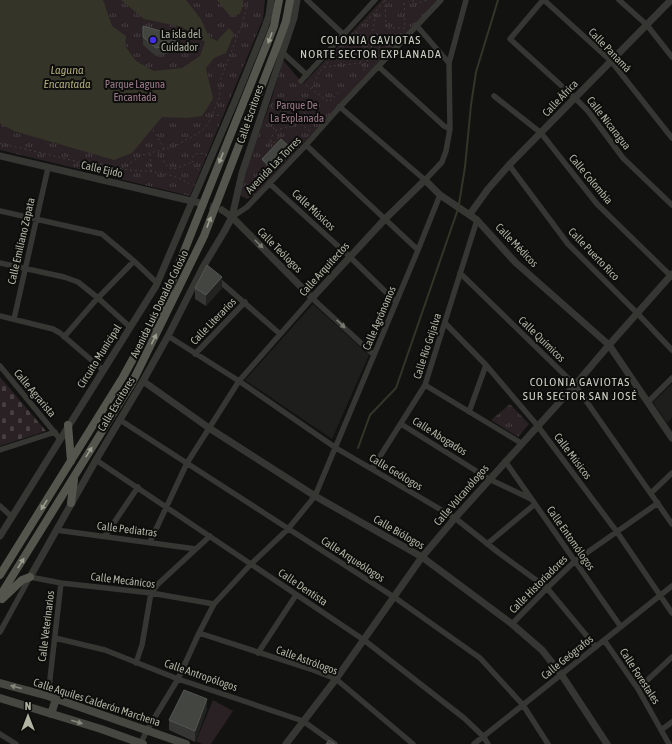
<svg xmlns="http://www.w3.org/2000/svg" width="672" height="744" viewBox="0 0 672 744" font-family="'Asap Condensed',sans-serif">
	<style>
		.built { fill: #1e1f1d }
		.grass { fill: #2a2125 }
		.cemetery { fill: url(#cemetery-stones) }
		.park { fill: url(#park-tufts) }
		.water { fill: #353428 }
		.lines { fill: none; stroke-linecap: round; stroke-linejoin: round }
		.stream { stroke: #353428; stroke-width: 2 }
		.tertiary-tunnel { stroke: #32322e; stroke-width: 7; stroke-dasharray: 7 3.5; stroke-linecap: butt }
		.path { stroke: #3d3e38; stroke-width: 1; stroke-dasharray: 2 3; stroke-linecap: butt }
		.minor { stroke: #363732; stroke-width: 5.5 }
		.tertiary { stroke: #363732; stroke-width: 7 }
		.secondary { stroke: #464740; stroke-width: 8 }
		.primary { stroke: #54564e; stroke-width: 8 }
		.wall { fill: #363734 }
		.shaded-wall { fill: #222321 }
		.building { fill: #434540; stroke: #555650 }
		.oneway { fill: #9a9c8e }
		.oneway2 { fill: #7a7b70 }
		.oneway3 { fill: #86887b }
		.poi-dot { fill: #422fed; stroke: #0d0d0c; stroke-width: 1.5 }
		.labels { text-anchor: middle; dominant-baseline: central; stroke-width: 4; stroke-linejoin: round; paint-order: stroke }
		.poi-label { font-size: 11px; fill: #b1b3a3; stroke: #0d0d0c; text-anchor: start }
		.street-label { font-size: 11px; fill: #b1b3a3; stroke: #0d0d0c }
		.park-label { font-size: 11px; fill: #9e7a8c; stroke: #0d0d0c }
		.neighbourhood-label { font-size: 12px; letter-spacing: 1px; fill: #cdcfc3; stroke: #0d0d0c }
		.water-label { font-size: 12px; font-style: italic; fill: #aea97a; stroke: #0d0d0c }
	</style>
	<defs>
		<pattern id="cemetery-stones" width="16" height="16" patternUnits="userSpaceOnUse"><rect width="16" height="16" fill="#2a2125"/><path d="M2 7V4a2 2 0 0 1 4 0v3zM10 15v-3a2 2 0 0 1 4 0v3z" fill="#463f42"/></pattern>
		<pattern id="park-tufts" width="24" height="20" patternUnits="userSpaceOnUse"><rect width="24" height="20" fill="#2a2125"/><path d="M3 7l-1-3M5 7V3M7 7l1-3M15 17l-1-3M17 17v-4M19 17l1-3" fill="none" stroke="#463f42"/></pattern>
	</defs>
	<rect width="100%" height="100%" fill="#121211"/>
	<!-- built -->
	<path class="built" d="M 313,304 L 369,355 L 332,439 L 245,380 Z
		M 672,384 L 672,417 L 667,423 L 653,402 Z"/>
	<!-- grass -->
	<path class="grass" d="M 213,700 L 233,711 L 211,744 L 202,744 L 196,741 Z"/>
	<!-- cemetery -->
	<path class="cemetery" d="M 0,377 L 46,431 L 0,446 Z"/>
	<!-- park -->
	<path class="park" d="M 0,0 L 265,0 L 263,19 L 190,196 L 0,150 Z
		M 382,0 L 438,0 L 255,195 L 247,199 L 241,196 L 240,194 L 246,167 L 271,101 L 283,60 L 303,84 Z
		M 510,404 L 529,424 L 518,437 L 491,420 Z"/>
	<!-- water -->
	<path class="water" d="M 0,0 L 103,0 L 112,26 L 126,36 L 125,46 L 136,61 L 154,71 L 182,68 L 200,56 L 205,42 L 182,27 L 144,19 L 121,0 L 186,0 L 201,19 L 209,37 L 217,41 L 229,28 L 234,34 L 226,53 L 214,58 L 206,68 L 213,99 L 202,116 L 187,118 L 162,117 L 132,153 L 114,160 L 14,131 L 0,123 Z
		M 217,0 L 243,0 L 243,4 L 240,14 L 230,16 Z"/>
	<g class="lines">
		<!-- stream -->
		<path class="stream" d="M 459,204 L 465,167 L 471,105 L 476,72 L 498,0
			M 358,448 L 370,415 L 396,388 L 458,209"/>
		<!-- tertiary-tunnel -->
		<path class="tertiary-tunnel" d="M 200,203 L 222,210"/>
		<!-- path -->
		<path class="path" d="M 385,0 L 386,28 L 405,28 L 404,0
			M 413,0 L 414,4 L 428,0
			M 356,32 L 366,40 L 364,56 L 361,59 L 361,62
			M 352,36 L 376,11 L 384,1
			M 372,36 L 376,12
			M 366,40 L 370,40 L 372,36 L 376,37 L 377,40 L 375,43 L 381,49
			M 368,57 L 371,51 L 372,43
			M 364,64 L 367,63 L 368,57 L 365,56
			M 324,67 L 361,63 L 364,64 L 364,71
			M 320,71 L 332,58
			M 306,85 L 329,102 L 341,90
			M 312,88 L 320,71
			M 272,103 L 291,116 L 310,131
			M 272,107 L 273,121
			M 212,116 L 221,115
			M 291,116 L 273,121 L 274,131 L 300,123
			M 153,130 L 165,150
			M 271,141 L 273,144 L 279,137
			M 0,143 L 104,168 L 112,169 L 122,168 L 142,155 L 173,147 L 202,131 L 209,122 L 219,99 L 221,78 L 243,22 L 248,0
			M 268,146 L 274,132
			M 158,152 L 165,164 L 171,169 L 177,168 L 192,162
			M 150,154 L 151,172
			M 120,169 C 145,172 171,170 192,186
			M 199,170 C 193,165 189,160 195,154 L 206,153"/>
		<!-- minor -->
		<path class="minor" d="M 307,0 L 343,34
			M 543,0 L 510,39 L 575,98 L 588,111 L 623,158 L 672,205
			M 544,0 L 611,61 L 672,138
			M 619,0 L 647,25 L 672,57
			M 416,25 L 449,63
			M 282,52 L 307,75
			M 379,67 L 444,126 L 450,129
			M 301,81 L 375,0
			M 494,96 L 541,133 L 597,204 L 672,277
			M 340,107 L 425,180 L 442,162 L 446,151 L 450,129 L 449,63 L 466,0
			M 306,145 L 418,250
			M 509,165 L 568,244 L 637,313 L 672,350
			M 269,183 L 350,257 L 396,302
			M 0,211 L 102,234 L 134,261 L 157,283
			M 232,217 L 247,207 L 306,145 L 338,109 L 441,0
			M 0,263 L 64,277 L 78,282 L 98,298 L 130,327
			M 460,273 L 575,385 L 672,524
			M 216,278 L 280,334
			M 0,316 L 53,329 L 60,333 L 103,370
			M 14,319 L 48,168
			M 445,323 L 486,365 L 537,425 L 617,532 L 672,613
			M 168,336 L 239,381 L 336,448 L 455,518 L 499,553 L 547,588 L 596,647
			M 64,337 L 95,301 L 134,261
			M 195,354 L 245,302
			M 0,366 L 60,439
			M 425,385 L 521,443
			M 648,402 L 672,378
			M 469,412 L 486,365
			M 120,420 L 394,597 L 480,658 L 523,705 L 548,744
			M 401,424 L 489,479 L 531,499
			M 0,450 L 55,432
			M 96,460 L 364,640 L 464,718 L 483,736 L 488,744
			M 505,461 L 621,627
			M 372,469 L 425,385 L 477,220
			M 651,493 L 672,473
			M 0,506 L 11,516
			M 56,530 L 196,549
			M 105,536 L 138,487
			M 150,542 L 187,463 L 239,381 L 312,298 L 374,355
			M 487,544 L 535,504
			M 512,624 L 547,588 L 575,561 L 658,503
			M 0,632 L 30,577 L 61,583 L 151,593 L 214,604
			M 199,633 L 313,670 L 336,679 L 413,744
			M 55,638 L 105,650 L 178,679 L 303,721 L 335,744
			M 604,640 L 638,689 L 669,744
			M 258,653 L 296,595
			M 136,663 L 142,645 L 151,593 L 157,585 L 210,536
			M 638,689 L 672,657
			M 48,696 L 61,583
			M 661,730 L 672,722
			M 0,734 L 16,744
			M 141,743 L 147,730 L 178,679 L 199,633 L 214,604 L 251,564 L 288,529 L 315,496 L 418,250 L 440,195
			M 474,744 L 672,586"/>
		<!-- tertiary -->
		<path class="tertiary" d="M 0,156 L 200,203
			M 222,210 L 232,217 L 312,298 L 385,219 L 425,180 L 440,195 L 477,220 L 515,262 L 609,345 L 672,438
			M 470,214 L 488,189 L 509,165 L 671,0
			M 143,381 L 209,428 L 315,496 L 422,557 L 512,624 L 542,650 L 561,674 L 607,744
			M 0,536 L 156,286 L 235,101 L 265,27 L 269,15 L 271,0
			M 30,577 L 96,460 L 143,381 L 168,336 L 203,267 L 224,232 L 232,217 L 242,173 L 294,18 L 297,0
			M 286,744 L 336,679 L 422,557 L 455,518 L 575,385 L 609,345 L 672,274"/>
		<!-- secondary -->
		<path class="secondary" d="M 0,683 L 48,696 L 186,744
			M 0,698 L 101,729 L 143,744
			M 51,714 L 56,699"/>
		<!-- primary -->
		<path class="primary" d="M 68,425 L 71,461
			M 71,503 L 74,480
			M 0,575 L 123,377 L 163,304 L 266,46 L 274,26 L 279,0
			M 0,596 L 132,383 L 204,236 L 277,46 L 286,21 L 290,0
			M 2,599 L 22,580 L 30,577"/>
	</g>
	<!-- wall -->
	<path class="wall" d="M 143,26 L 182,45 L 175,52 L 156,56 L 143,45 Z
		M 291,150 L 272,170 L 262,161 L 262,159 Z
		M 195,288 L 222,288 L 206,306 L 195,299 Z
		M 207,709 L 195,742 L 169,730 L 169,720 Z"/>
	<!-- shaded-wall -->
	<path class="shaded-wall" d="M 182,37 L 182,45 L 175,52 L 175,44 Z
		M 291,148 L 291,150 L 272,170 L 272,168 Z
		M 222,277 L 222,288 L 206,306 L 206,295 Z
		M 207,699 L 207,709 L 195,742 L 195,731 Z"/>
	<!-- building -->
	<path class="building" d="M 143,26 L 182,37 L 175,44 L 156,48 L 143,37 Z
		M 281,139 L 291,148 L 272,168 L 262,159 Z
		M 207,265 L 222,277 L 206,295 L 195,288 Z
		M 184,690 L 207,699 L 195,731 L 169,720 Z
		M 329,740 L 335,744 L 326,744 Z"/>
	<!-- one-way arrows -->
	<defs><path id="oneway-solid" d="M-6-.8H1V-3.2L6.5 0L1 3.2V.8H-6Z"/></defs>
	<g class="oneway">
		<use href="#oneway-solid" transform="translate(270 38) rotate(110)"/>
		<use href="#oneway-solid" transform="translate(221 158) rotate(112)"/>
		<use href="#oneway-solid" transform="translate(209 222) rotate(-69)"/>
		<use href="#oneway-solid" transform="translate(154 339) rotate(-64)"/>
		<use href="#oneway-solid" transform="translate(89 452) rotate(-58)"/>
		<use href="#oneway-solid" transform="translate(44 505) rotate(122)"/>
		<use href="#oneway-solid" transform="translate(21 563) rotate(-58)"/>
	</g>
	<g class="oneway2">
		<use href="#oneway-solid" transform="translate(259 244) rotate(45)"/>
		<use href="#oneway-solid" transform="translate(341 324) rotate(43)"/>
	</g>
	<g class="oneway3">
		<use href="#oneway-solid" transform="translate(16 687) rotate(-165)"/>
		<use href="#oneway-solid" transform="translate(77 722) rotate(17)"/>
	</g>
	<!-- markers -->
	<circle class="poi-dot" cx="153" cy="40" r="4"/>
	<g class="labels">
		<!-- poi labels -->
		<g class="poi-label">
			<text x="161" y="34">La isla del<tspan x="161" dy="13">Cuidador</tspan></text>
		</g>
		<!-- street labels -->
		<g class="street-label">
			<text transform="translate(610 50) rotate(46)">Calle Panamá</text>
			<text transform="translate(560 98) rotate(-46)">Calle África</text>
			<text transform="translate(250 114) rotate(-71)">Calle Escritores</text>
			<text transform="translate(609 123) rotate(52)">Calle Nicaragua</text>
			<text transform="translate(273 165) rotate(-46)">Avenida Las Torres</text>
			<text transform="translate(102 169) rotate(13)">Calle Ejido</text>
			<text transform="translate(591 179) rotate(50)">Calle Colombia</text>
			<text transform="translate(314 210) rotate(43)">Calle Músicos</text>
			<text transform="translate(21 241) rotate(-77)">Calle Emiliano Zapata</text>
			<text transform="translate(517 245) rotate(46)">Calle Médicos</text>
			<text transform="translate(280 250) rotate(45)">Calle Teólogos</text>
			<text transform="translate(594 254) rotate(46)">Calle Puerto Rico</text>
			<text transform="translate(324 269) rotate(-48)">Calle Arquitectos</text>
			<text transform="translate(159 304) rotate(-64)">Avenida Luis Donaldo Colosio</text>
			<text transform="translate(379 318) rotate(-67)">Calle Agrónomos</text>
			<text transform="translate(213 321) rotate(-46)">Calle Literarios</text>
			<text transform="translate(542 339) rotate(44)">Calle Químicos</text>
			<text transform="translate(427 346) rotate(-72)">Calle Río Grijalva</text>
			<text transform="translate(99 356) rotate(-58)">Circuito Municipal</text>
			<text transform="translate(35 393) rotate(50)">Calle Agrarista</text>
			<text transform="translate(116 404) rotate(-59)">Calle Escritores</text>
			<text transform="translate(440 436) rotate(32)">Calle Abogados</text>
			<text transform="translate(573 456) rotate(53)">Calle Músicos</text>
			<text transform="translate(396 472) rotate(31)">Calle Geólogos</text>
			<text transform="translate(461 495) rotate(-49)">Calle Vulcanólogos</text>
			<text transform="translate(127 529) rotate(7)">Calle Pediatras</text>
			<text transform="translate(399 532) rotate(30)">Calle Biólogos</text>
			<text transform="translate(571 538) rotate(55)">Calle Entomólogos</text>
			<text transform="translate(353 559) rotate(33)">Calle Arqueólogos</text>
			<text transform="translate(123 580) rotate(7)">Calle Mecánicos</text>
			<text transform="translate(538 584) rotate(-45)">Calle Historiadores</text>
			<text transform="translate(303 587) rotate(34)">Calle Dentista</text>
			<text transform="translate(46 626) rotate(-83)">Calle Veterinarios</text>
			<text transform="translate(567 657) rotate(-39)">Calle Geógrafos</text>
			<text transform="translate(307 660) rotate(20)">Calle Astrólogos</text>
			<text transform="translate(201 675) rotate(19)">Calle Antropólogos</text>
			<text transform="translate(640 676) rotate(57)">Calle Forestales</text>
			<text transform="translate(97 702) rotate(18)">Calle Aquiles Calderón Marchena</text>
		</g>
		<!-- park labels -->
		<g class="park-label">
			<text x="135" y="84">Parque Laguna<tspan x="135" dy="13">Encantada</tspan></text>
			<text x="297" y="105">Parque De<tspan x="297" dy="13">La Explanada</tspan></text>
		</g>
		<!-- neighbourhood labels -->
		<g class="neighbourhood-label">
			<text x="371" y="40">COLONIA GAVIOTAS<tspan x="371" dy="14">NORTE SECTOR EXPLANADA</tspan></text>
			<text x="580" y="382">COLONIA GAVIOTAS<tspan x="580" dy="14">SUR SECTOR SAN JOSÉ</tspan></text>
		</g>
		<!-- water labels -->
		<g class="water-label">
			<text x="67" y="70">Laguna<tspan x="67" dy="14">Encantada</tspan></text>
		</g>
	</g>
	<!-- north arrow -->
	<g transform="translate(28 716)" stroke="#0d0d0c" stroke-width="3" paint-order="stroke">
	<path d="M0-3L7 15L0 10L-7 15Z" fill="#b1b3a3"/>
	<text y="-6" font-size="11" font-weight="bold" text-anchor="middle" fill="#b1b3a3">N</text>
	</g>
</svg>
